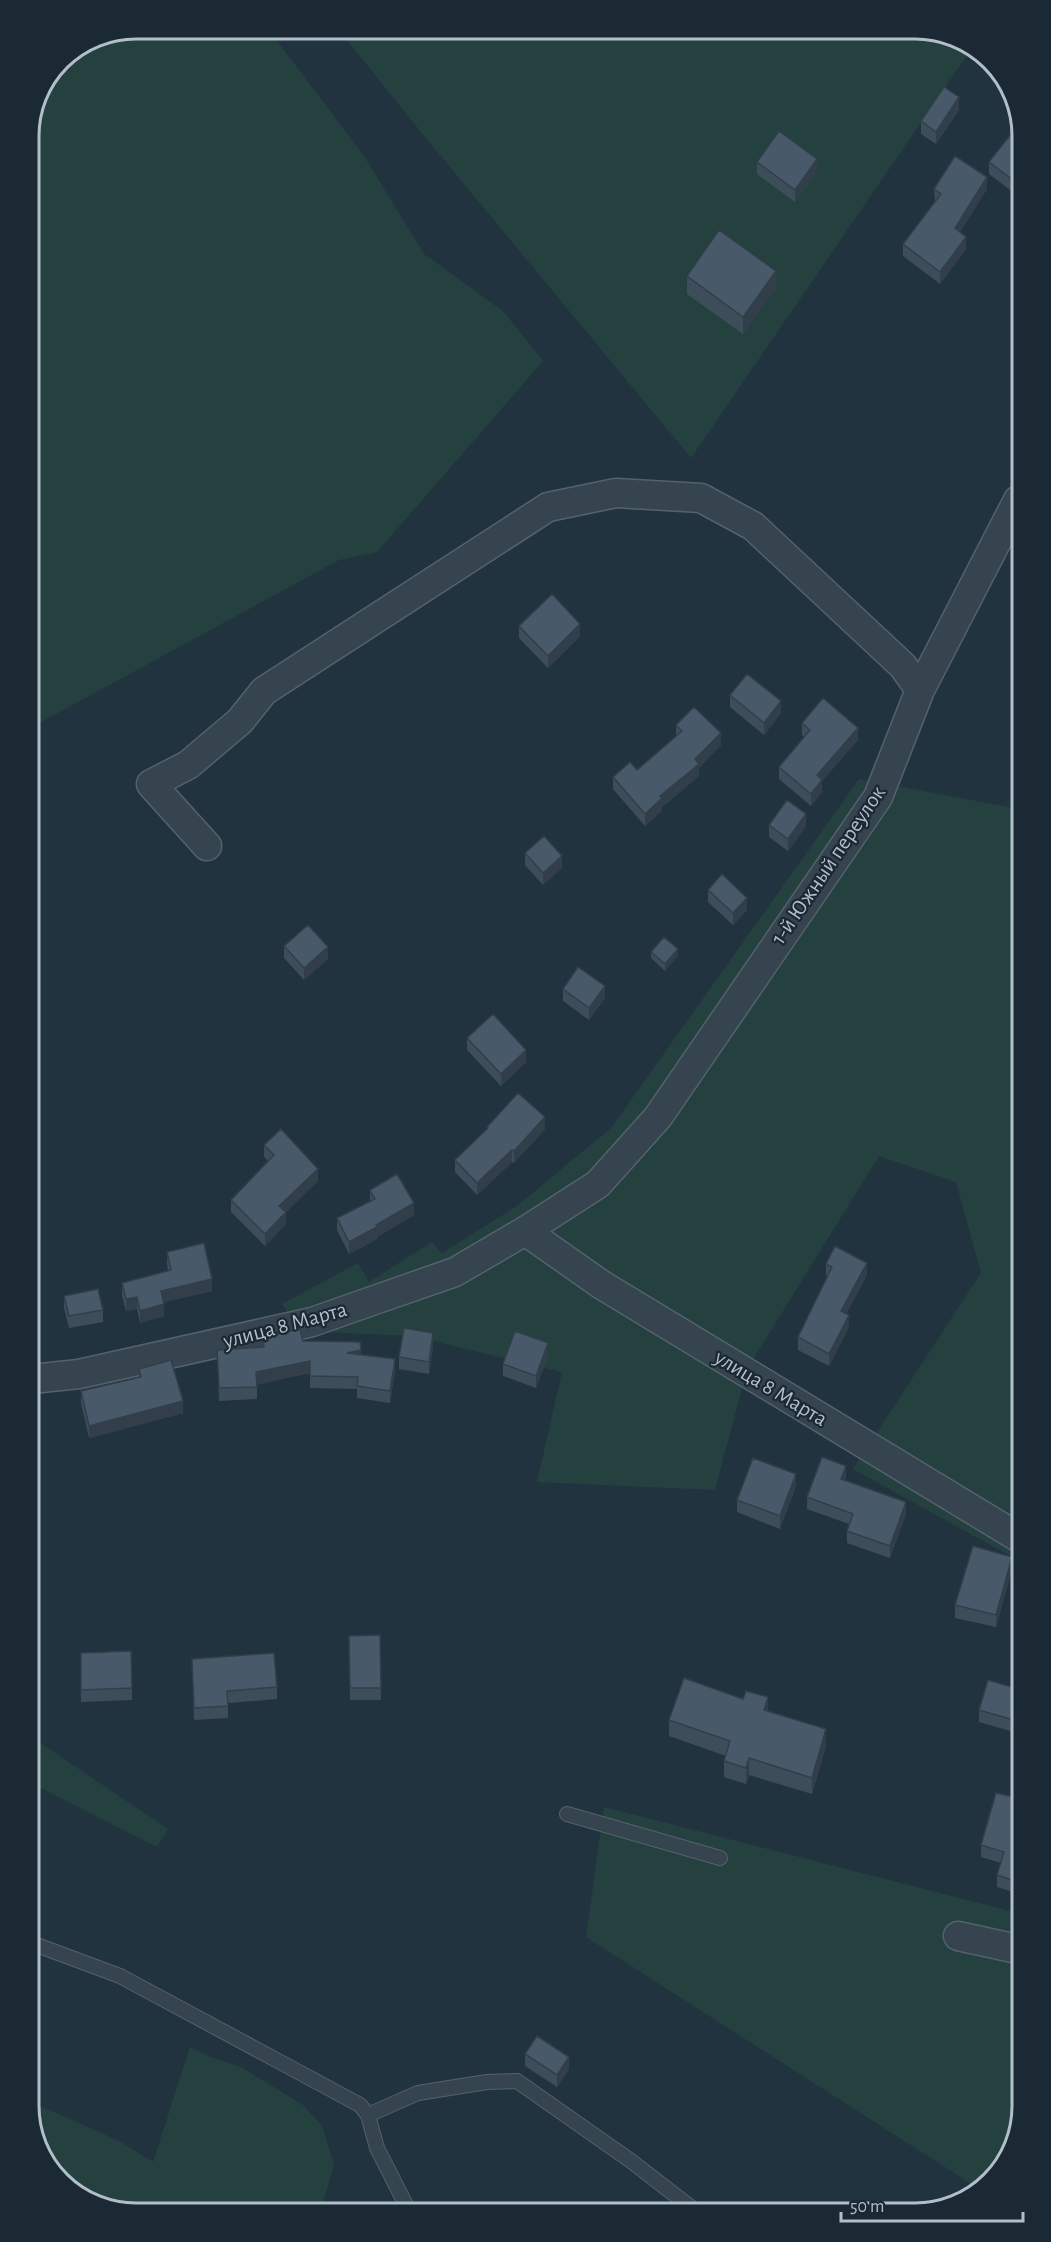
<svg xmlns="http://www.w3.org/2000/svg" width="1051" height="2242" viewBox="0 0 1051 2242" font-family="'Alegreya Sans',sans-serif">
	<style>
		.green { fill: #244140 }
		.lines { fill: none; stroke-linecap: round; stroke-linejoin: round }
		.service-casing { stroke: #54626d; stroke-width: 16 }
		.minor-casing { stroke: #54626d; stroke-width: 31 }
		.service { stroke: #36444f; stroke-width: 14 }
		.minor { stroke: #36444f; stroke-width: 28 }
		.wall { fill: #3e4d5a }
		.shaded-wall { fill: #323f4a }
		.building { fill: #485a69; stroke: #323f4a; stroke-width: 1.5 }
		.labels { text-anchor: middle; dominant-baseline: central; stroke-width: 4.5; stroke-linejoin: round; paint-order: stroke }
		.street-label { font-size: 22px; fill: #b2bfca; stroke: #1b2934 }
		.rim { fill: none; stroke: #b2bfca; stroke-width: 3 }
	</style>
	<rect width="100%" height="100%" fill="#223340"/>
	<!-- green -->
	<path class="green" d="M 136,29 L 268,29 L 364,156 L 424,254 L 503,311 L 543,361 L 377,552 L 339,560 L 30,728 L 29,130 L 60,60 L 95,37 Z
		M 338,29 L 922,29 L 972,48 L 691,458 L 425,137 Z
		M 859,779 L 1019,809 L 1021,1562 L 853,1469 L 981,1273 L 956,1182 L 879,1156 L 747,1369 L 715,1490 L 537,1482 L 562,1372 L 412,1336 L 301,1331 L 282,1304 L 358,1263 L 369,1282 L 432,1242 L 442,1253 L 517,1206 L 611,1128 Z
		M 33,1738 L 168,1829 L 157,1847 L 33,1784 Z
		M 604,1807 L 1022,1914 L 1022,2106 L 1004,2166 L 976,2187 L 586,1937 Z
		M 190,2047 L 210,2057 L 241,2067 L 303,2105 L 322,2126 L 334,2165 L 323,2203 L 318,2212 L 129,2213 L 71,2191 L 34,2141 L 34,2103 L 119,2141 L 153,2162 Z"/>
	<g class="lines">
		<!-- service casing -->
		<g class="service-casing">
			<path id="service" d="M 567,1814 L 720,1858
				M 34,1944 L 120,1976 L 360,2105 L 368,2115 L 418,2093 L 487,2082 L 517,2081 L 631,2161 L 693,2209
				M 368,2115 L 377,2148 L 409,2211"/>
		</g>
		<!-- minor casing -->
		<g class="minor-casing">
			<path id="minor" d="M 207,846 L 151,784 L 188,765 L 240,721 L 264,691 L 548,507 L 616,493 L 701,498 L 753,526 L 903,666 L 920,690
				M 525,1231 L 602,1285 L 1021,1539
				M 32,1379 L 79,1374 L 312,1322 L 366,1303 L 455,1272 L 525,1231 L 598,1184 L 658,1117 L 878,797 L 920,690 L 1018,500
				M 958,1936 L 1022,1950"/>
		</g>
		<!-- service -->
		<use href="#service" class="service"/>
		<!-- minor -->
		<use href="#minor" class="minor"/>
	</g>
	<!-- wall -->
	<path class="wall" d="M 959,110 L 936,144 L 921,134 L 921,121 Z
		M 1017,138 L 1017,195 L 989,174 L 989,162 Z
		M 757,162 L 817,171 L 795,202 L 757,174 Z
		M 934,189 L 987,189 L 960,232 L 966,249 L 940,284 L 903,256 L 903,244 L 935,202 Z
		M 687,276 L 776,288 L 743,334 L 687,294 Z
		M 519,626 L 580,636 L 548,668 L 519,638 Z
		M 730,695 L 781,713 L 764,735 L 730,707 Z
		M 802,723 L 858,740 L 822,781 L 822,792 L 811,806 L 779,779 L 779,767 L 804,737 L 802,735 Z
		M 676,725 L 721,745 L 699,768 L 699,776 L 662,807 L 662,810 L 645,826 L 613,789 L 613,777 L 637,770 L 676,737 Z
		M 769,825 L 806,826 L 788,851 L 769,837 Z
		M 525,853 L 562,868 L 543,885 L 525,865 Z
		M 708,890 L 747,910 L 733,925 L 708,902 Z
		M 284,946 L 328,959 L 304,980 L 284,958 Z
		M 651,952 L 678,955 L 665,971 L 651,958 Z
		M 563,989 L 605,998 L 589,1020 L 563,1001 Z
		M 467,1038 L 526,1062 L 501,1086 L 467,1050 Z
		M 487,1127 L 545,1129 L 514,1163 L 512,1162 L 477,1195 L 455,1172 L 455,1160 L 487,1130 Z
		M 264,1145 L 318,1181 L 286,1212 L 286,1224 L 265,1246 L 231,1212 L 231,1200 L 268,1161 L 264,1157 Z
		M 370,1190 L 414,1215 L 377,1237 L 377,1239 L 349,1254 L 337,1230 L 337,1218 L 370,1202 Z
		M 167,1252 L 212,1291 L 164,1302 L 164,1316 L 140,1323 L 137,1309 L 126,1311 L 122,1296 L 122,1283 L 168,1271 L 167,1264 Z
		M 826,1264 L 867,1275 L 846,1314 L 849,1327 L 829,1366 L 798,1350 L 798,1337 L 828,1277 L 826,1276 Z
		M 64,1296 L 103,1310 L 103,1322 L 69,1328 L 64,1308 Z
		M 262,1338 L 303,1341 L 361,1355 L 395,1371 L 390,1403 L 357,1398 L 357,1389 L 310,1388 L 310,1373 L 257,1384 L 257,1399 L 219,1401 L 217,1350 L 262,1348 Z
		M 433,1345 L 429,1374 L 399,1369 L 399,1357 Z
		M 548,1356 L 536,1388 L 503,1376 L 503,1364 Z
		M 139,1369 L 183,1413 L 89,1438 L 81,1403 L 81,1391 L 139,1377 Z
		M 846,1478 L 845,1480 L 906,1514 L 890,1558 L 847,1543 L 847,1531 L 849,1524 L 807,1509 L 807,1497 Z
		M 796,1486 L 780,1529 L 737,1512 L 737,1500 Z
		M 1012,1569 L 996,1627 L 955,1618 L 955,1605 Z
		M 380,1635 L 381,1700 L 350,1700 L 349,1636 Z
		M 81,1653 L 132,1688 L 132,1700 L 81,1702 Z
		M 192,1659 L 277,1687 L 277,1699 L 228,1703 L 228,1718 L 194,1720 Z
		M 1021,1690 L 1021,1707 L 1014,1732 L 979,1722 L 979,1710 Z
		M 768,1711 L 826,1746 L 812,1794 L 749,1775 L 746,1784 L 724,1777 L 724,1761 L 726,1756 L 669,1736 L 669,1720 Z
		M 1022,1799 L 1022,1895 L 997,1887 L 997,1875 L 1001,1863 L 981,1857 L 981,1845 Z
		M 525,2054 L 569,2069 L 557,2087 L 525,2066 Z"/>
	<!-- shaded-wall -->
	<path class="shaded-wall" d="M 959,97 L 959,110 L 936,144 L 936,132 Z
		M 817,159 L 817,171 L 795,202 L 795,190 Z
		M 987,177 L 987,189 L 955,240 L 955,228 Z
		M 966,237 L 966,249 L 940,284 L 940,272 Z
		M 776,271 L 776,288 L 743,334 L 743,317 Z
		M 580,624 L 580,636 L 548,668 L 548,656 Z
		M 781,701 L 781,713 L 764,735 L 764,723 Z
		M 858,728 L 858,740 L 822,781 L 822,792 L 811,806 L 811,794 L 817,775 Z
		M 721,733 L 721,745 L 699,768 L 699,776 L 662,807 L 662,810 L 645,826 L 645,814 L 660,796 Z
		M 806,814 L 806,826 L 788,851 L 788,839 Z
		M 562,856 L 562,868 L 543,885 L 543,873 Z
		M 747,898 L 747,910 L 733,925 L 733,913 Z
		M 328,947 L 328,959 L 304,980 L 304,968 Z
		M 678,949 L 678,955 L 665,971 L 665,964 Z
		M 605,986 L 605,998 L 589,1020 L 589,1008 Z
		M 526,1050 L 526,1062 L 501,1086 L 501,1074 Z
		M 545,1117 L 545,1129 L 514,1163 L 514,1151 Z
		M 512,1150 L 512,1162 L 477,1195 L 477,1183 Z
		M 318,1169 L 318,1181 L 286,1212 L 286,1224 L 265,1246 L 265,1234 L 279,1206 Z
		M 414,1203 L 414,1215 L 377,1237 L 377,1239 L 349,1254 L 349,1242 Z
		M 867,1263 L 867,1275 L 841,1323 L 841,1311 Z
		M 212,1279 L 212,1291 L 161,1303 L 161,1291 Z
		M 137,1297 L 137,1309 L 126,1311 L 126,1299 Z
		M 164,1304 L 164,1316 L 140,1323 L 140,1311 Z
		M 849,1315 L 849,1327 L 829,1366 L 829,1354 Z
		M 433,1333 L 433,1345 L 429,1374 L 429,1362 Z
		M 548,1343 L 548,1356 L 536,1388 L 536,1376 Z
		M 361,1350 L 361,1362 L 347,1353 Z
		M 395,1359 L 395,1371 L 390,1403 L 390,1391 Z
		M 310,1361 L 310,1373 L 256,1385 L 256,1372 Z
		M 183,1401 L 183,1413 L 89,1438 L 89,1426 Z
		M 846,1466 L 846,1478 L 841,1491 L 841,1479 Z
		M 796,1474 L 796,1486 L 780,1529 L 780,1516 Z
		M 906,1502 L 906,1514 L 890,1558 L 890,1546 Z
		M 1012,1557 L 1012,1569 L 996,1627 L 996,1615 Z
		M 1021,1695 L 1021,1707 L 1014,1732 L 1014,1720 Z
		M 768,1697 L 768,1714 L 764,1710 Z
		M 826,1729 L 826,1746 L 812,1794 L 812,1778 Z
		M 749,1758 L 749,1775 L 746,1784 L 746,1768 Z
		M 569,2057 L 569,2069 L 557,2087 L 557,2075 Z"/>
	<!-- building -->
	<path class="building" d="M 944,87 L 959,97 L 936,132 L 921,121 Z
		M 779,131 L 817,159 L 795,190 L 757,162 Z
		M 1011,134 L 1017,138 L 1017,183 L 989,162 Z
		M 955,156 L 987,177 L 955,228 L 966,237 L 940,272 L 903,244 L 941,194 L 934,189 Z
		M 719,230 L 776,271 L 743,317 L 687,276 Z
		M 552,594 L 580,624 L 548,656 L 519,626 Z
		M 747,674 L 781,701 L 764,723 L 730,695 Z
		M 823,698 L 858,728 L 817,775 L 822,780 L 811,794 L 779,767 L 810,730 L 802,723 Z
		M 694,707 L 721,733 L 695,759 L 699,764 L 660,796 L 662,798 L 645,814 L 613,777 L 630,762 L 637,770 L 682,731 L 676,725 Z
		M 787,800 L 806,814 L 788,839 L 769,825 Z
		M 544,836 L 562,856 L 543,873 L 525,853 Z
		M 722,874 L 747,898 L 733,913 L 708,890 Z
		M 308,925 L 328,947 L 304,968 L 284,946 Z
		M 664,937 L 678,949 L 665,964 L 651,952 Z
		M 578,967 L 605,986 L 589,1008 L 563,989 Z
		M 493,1014 L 526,1050 L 501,1074 L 467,1038 Z
		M 518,1093 L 545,1117 L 514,1151 L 512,1150 L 477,1183 L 455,1160 L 488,1128 L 487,1127 Z
		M 281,1129 L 318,1169 L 279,1206 L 286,1212 L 265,1234 L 231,1200 L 274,1155 L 264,1145 Z
		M 397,1174 L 414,1203 L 376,1225 L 377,1227 L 349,1242 L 337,1218 L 375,1199 L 370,1190 Z
		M 204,1243 L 212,1279 L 161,1291 L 164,1304 L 140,1311 L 137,1297 L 126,1299 L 122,1283 L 171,1270 L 167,1252 Z
		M 835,1246 L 867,1263 L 841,1311 L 849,1315 L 829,1354 L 798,1337 L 832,1267 L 826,1264 Z
		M 98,1289 L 103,1310 L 69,1316 L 64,1296 Z
		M 404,1328 L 433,1333 L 429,1362 L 399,1357 Z
		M 300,1329 L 303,1341 L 360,1342 L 361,1350 L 347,1353 L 395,1359 L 390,1391 L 357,1386 L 358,1377 L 310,1376 L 310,1361 L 256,1372 L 257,1387 L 219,1388 L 217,1350 L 264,1347 L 262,1338 Z
		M 515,1331 L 548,1343 L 536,1376 L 503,1364 Z
		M 171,1360 L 183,1401 L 89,1426 L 81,1391 L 141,1377 L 139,1369 Z
		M 822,1457 L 846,1466 L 841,1479 L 906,1502 L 890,1546 L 847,1531 L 853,1514 L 807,1497 Z
		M 753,1458 L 796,1474 L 780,1516 L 737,1500 Z
		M 973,1546 L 1012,1557 L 996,1615 L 955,1605 Z
		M 380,1635 L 381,1688 L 350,1688 L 349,1636 Z
		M 131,1651 L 132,1688 L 81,1690 L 81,1653 Z
		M 274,1653 L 277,1687 L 227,1691 L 228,1706 L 194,1708 L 192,1659 Z
		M 684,1678 L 743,1699 L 746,1691 L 768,1697 L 764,1710 L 826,1729 L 812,1778 L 749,1758 L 746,1768 L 724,1761 L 730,1741 L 669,1720 Z
		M 988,1680 L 1021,1690 L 1021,1695 L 1014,1720 L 979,1710 Z
		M 996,1793 L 1022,1799 L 1022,1883 L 997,1875 L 1004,1852 L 981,1845 Z
		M 537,2036 L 569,2057 L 557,2075 L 525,2054 Z"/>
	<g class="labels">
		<!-- street labels -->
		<g class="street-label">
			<text transform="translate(828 865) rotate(-56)">1-й Южный переулок</text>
			<text transform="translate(285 1325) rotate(-15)">улица 8 Марта</text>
			<text transform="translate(771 1388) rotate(31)">улица 8 Марта</text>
		</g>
	</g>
	<!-- crop -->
	<path d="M0 0H1051V2242H0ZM136 39H915A97 97 0 0 1 1012 136V2106A97 97 0 0 1 915 2203H136A97 97 0 0 1 39 2106V136A97 97 0 0 1 136 39Z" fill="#1b2934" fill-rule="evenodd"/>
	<path class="rim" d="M136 39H915A97 97 0 0 1 1012 136V2106A97 97 0 0 1 915 2203H136A97 97 0 0 1 39 2106V136A97 97 0 0 1 136 39Z"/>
	<!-- scale -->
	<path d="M841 2212v9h182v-9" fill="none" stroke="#b2bfca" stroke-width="3"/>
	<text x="850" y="2212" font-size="18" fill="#b2bfca" stroke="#1b2934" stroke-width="4.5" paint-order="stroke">50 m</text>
</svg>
